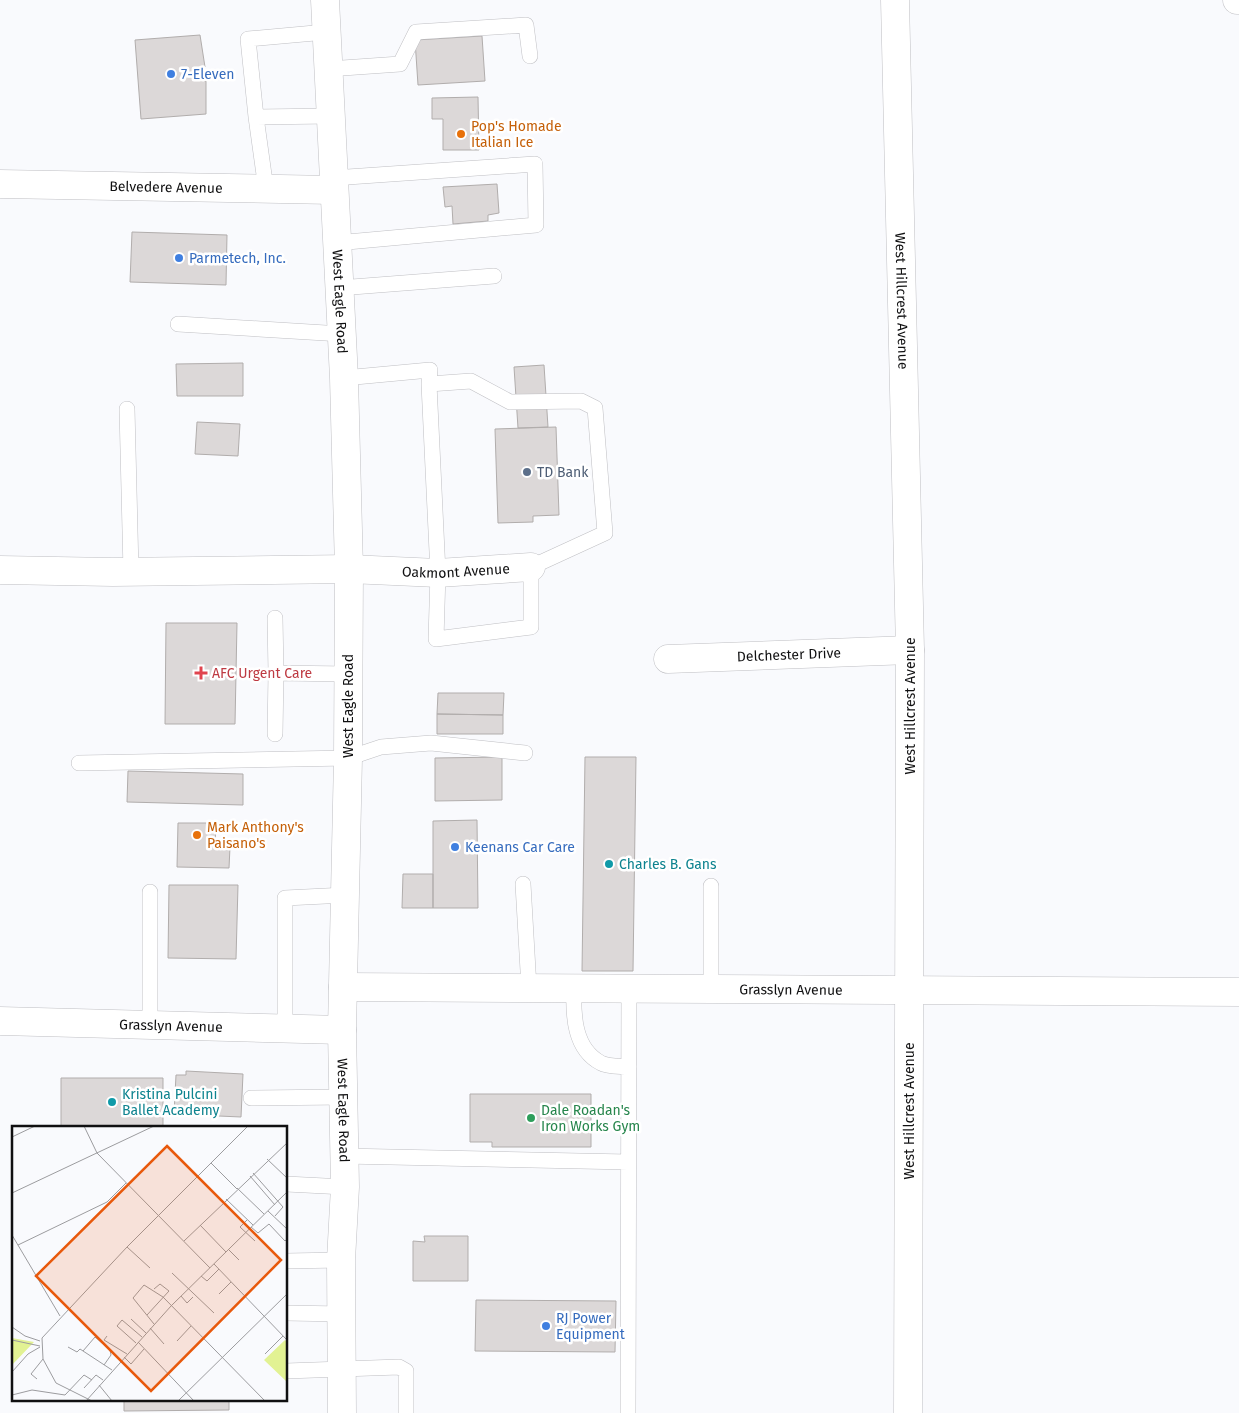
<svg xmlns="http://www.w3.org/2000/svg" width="1239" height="1413" viewBox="0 0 1239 1413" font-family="'Fira Sans',sans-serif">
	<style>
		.building { fill: #dcd8d8; stroke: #b1adac }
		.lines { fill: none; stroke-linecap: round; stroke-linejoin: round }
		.lane-casing { stroke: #bfbfc3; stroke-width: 16 }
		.street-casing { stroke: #bfbfc3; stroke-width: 29 }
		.primary-casing { stroke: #bfbfc3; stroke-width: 29 }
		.lane { stroke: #fff; stroke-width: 15 }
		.street { stroke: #fff; stroke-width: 28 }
		.primary { stroke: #fff; stroke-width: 28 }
		.shop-dot { fill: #3f7fe0; stroke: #fff; stroke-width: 2 }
		.food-dot { fill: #e8710a; stroke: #fff; stroke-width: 2 }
		.service-dot { fill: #5c6f8a; stroke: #fff; stroke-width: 2 }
		.health-dot { fill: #e0444e; stroke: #fff; stroke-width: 2 }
		.culture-dot { fill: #0f9aa8; stroke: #fff; stroke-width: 2 }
		.leisure-dot { fill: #2e9e5b; stroke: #fff; stroke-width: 2 }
		.labels { text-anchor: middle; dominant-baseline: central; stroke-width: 5; stroke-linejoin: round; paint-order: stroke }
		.shop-label { font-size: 14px; fill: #366cbe; stroke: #fff; text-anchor: start }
		.food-label { font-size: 14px; fill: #c56008; stroke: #fff; text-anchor: start }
		.street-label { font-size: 14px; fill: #101011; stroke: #fff }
		.service-label { font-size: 14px; fill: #4e5e75; stroke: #fff; text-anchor: start }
		.health-label { font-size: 14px; fill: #be3a42; stroke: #fff; text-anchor: start }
		.culture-label { font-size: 14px; fill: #0d838f; stroke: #fff; text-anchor: start }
		.leisure-label { font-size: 14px; fill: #27864d; stroke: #fff; text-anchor: start }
		.inset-road { fill: none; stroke: #9c9c9f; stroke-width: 1 }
		.view { fill: #e8590c; fill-opacity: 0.15; stroke: #e8590c; stroke-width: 2.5 }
		.inset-edge { fill: none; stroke: #101011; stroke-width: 2.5 }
	</style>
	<rect width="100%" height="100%" fill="#f9fafd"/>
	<!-- building -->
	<path class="building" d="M 200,35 L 205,67 L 203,67 L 204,81 L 206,81 L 206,114 L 141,119 L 135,40 Z
		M 482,36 L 485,81 L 418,85 L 415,40 Z
		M 478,97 L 479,150 L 443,150 L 443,119 L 432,119 L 432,98 Z
		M 497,184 L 499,213 L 488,215 L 488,221 L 453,224 L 452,206 L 445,207 L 443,187 Z
		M 132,232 L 227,235 L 226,285 L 130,282 Z
		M 243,363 L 243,396 L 177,396 L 176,364 Z
		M 544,365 L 548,427 L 518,428 L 514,367 Z
		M 197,422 L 240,424 L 238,456 L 195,454 Z
		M 556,427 L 559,515 L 533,516 L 533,522 L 498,523 L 495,429 Z
		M 166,623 L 237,623 L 235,724 L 165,724 Z
		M 438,693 L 504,693 L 503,715 L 437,714 Z
		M 437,714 L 503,715 L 503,734 L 437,734 Z
		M 502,757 L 502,800 L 435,801 L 435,758 Z
		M 585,757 L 636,757 L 633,971 L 582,971 Z
		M 128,771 L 243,774 L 243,805 L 127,802 Z
		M 477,820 L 478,908 L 433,908 L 433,821 Z
		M 178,823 L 216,823 L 215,847 L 230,847 L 229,868 L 177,867 Z
		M 403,874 L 433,874 L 433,908 L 402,908 Z
		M 169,885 L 238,885 L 236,959 L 168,958 Z
		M 186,1071 L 243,1074 L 241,1117 L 174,1114 L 176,1075 L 186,1075 Z
		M 61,1078 L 163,1078 L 163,1127 L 61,1127 Z
		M 470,1094 L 591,1094 L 591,1147 L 492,1147 L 492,1142 L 470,1142 Z
		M 424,1236 L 468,1236 L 468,1281 L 413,1281 L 413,1241 L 425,1242 Z
		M 476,1300 L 616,1301 L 615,1352 L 475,1351 Z
		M 124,1399 L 229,1399 L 229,1410 L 124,1411 Z"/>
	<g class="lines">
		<!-- lane casing -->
		<g class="lane-casing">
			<path id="lane" d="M 328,69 L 400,64 L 416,32 L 526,25 L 530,56
				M 256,117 L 330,116
				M 333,178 L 535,164 L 536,225 L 336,243
				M 266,189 L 256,117 L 248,39 L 326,32
				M 339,288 L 494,276
				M 178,324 L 342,334
				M 344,378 L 430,370 L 429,384 L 438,573 L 436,639 L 531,627 L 531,567 L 605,533 L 595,408 L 581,401 L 510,402 L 471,381 L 429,384
				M 127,409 L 131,571
				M 275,618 L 276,673
				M 275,734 L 276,673 L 348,674
				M 79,763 L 348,758 L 381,747 L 431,743 L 525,753
				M 523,884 L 529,988
				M 574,989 C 573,1015 574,1049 601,1063 C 608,1067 621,1066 629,1067
				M 711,989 L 711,886
				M 150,1024 L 150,892
				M 285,1028 L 285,898 L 346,895
				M 251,1098 L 343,1097
				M 343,1156 L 628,1162
				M 286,1184 L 345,1187
				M 286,1261 L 341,1260
				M 286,1313 L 342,1314
				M 286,1371 L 399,1367 L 406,1371 L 406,1413
				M 628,1413 L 629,989"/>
		</g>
		<!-- street casing -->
		<g class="street-casing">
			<g id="street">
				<path id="s1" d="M 895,0 L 910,650 L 908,1413"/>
				<path d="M 1237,0 L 1239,0"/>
				<path id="s2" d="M 0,184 L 333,190"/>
				<path id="s3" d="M 0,570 L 113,572 L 349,569 L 438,573 L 531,567"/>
				<path id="s4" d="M 668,659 L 910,650"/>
				<path id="s5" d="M 343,987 L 1239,992"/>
				<path id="s6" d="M 0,1021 L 342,1030"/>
			</g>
		</g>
		<!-- primary casing -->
		<g class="primary-casing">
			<g id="primary">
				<path id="s7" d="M 325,0 L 344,378 L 349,569 L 348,758 L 342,1030 L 345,1187 L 341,1260 L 342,1413"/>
			</g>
		</g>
		<!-- lane -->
		<use href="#lane" class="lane"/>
		<!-- street -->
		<use href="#street" class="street"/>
		<!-- primary -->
		<use href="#primary" class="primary"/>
	</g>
	<!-- markers -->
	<g class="shop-dot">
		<circle cx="171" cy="74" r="5"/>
		<circle cx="179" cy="258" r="5"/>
		<circle cx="455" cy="847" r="5"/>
		<circle cx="546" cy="1326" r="5"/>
	</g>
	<g class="food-dot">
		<circle cx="461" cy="134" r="5"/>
		<circle cx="197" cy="835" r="5"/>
	</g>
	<circle class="service-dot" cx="527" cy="472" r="5"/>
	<path class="health-dot" d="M198.5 665.5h5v5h5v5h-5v5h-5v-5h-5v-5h5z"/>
	<g class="culture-dot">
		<circle cx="609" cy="864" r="5"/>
		<circle cx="112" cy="1102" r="5"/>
	</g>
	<circle class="leisure-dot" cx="531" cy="1118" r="5"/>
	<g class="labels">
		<!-- shop labels -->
		<g class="shop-label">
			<text x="181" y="74">7-Eleven</text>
			<text x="189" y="258">Parmetech, Inc.</text>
			<text x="465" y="847">Keenans Car Care</text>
			<text x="556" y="1318">RJ Power<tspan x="556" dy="16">Equipment</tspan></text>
		</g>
		<!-- food labels -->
		<g class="food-label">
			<text x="471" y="126">Pop's Homade<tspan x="471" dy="16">Italian Ice</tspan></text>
			<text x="207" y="827">Mark Anthony's<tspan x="207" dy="16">Paisano's</tspan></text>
		</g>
		<!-- street labels -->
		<g class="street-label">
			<text stroke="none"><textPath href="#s2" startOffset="166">Belvedere Avenue</textPath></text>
			<text stroke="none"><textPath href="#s7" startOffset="302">West Eagle Road</textPath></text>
			<text stroke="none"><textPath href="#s1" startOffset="301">West Hillcrest Avenue</textPath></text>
			<text stroke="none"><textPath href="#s3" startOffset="456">Oakmont Avenue</textPath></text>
			<text stroke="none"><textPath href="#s4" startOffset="121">Delchester Drive</textPath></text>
			<text transform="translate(348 706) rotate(-90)">West Eagle Road</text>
			<text transform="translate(910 706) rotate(-90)">West Hillcrest Avenue</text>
			<text stroke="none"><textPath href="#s5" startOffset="448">Grasslyn Avenue</textPath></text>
			<text stroke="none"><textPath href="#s6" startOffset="171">Grasslyn Avenue</textPath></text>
			<text stroke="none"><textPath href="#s7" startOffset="1111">West Eagle Road</textPath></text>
			<text transform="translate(909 1111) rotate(-90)">West Hillcrest Avenue</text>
		</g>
		<!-- service labels -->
		<g class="service-label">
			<text x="537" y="472">TD Bank</text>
		</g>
		<!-- health labels -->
		<g class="health-label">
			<text x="212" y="673">AFC Urgent Care</text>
		</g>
		<!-- culture labels -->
		<g class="culture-label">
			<text x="619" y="864">Charles B. Gans</text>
			<text x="122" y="1094">Kristina Pulcini<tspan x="122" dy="16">Ballet Academy</tspan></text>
		</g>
		<!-- leisure labels -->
		<g class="leisure-label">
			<text x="541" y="1110">Dale Roadan's<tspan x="541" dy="16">Iron Works Gym</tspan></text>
		</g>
	</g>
	<!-- overview -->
	<g transform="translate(12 1126)">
		<rect width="275" height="275" fill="#f9fafd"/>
		<path d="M 0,212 L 22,216 L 0,239 ZM 273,214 L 275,216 L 275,256 L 252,234 Z" fill="#e2f293"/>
		<path class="inset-road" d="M 72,0 L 85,27 L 198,142M 0,11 L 23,0M 255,33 L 275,52M 199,37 L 225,63M 241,47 L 271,81 L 263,90M 238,50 L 263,79M 225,62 L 252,88M 0,67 L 142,0M 214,73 L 241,99M 256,85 L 275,103M 235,94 L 228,101 L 243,115M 188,99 L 214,126M 239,101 L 246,107 L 257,98 L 273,115 L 275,113M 0,109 L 48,190M 172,115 L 275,17M 6,119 L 95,76 L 114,57M 115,121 L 138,142M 216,123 L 227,134M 202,138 L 275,214M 160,147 L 202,187M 189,150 L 195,155 L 207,143M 207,168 L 219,156M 169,170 L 175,177 L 181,171M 135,189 L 157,165 L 148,158 L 142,163M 119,193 L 134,207M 142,198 L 121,172 L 132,159 L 151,171 L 253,275M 0,201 L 13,210 L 28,215M 138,202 L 152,218M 95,210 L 92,214 L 115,228M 0,214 L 28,220M 165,215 L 179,200M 126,216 L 182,275M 124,217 L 105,200 L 110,194 L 130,211M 56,221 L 65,226 L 68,223 L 100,244M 71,225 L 83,211 L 98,224 L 99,229 L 92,239M 253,228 L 271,210M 112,231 L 119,238 L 132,223M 0,246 L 16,228 L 28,221M 25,253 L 19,248 L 31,233M 87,259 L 100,275M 72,262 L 84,249 L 91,254M 0,269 L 20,264 L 53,269 L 72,249 L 80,254M 74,275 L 159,180 L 275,66M 80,275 L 44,257 L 31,233 L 30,212 L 115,121 L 236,0M 166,275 L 275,168"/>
		<path class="view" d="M 155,20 L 269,134 L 139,265 L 24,150 Z"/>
		<rect width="275" height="275" class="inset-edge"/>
	</g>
</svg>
